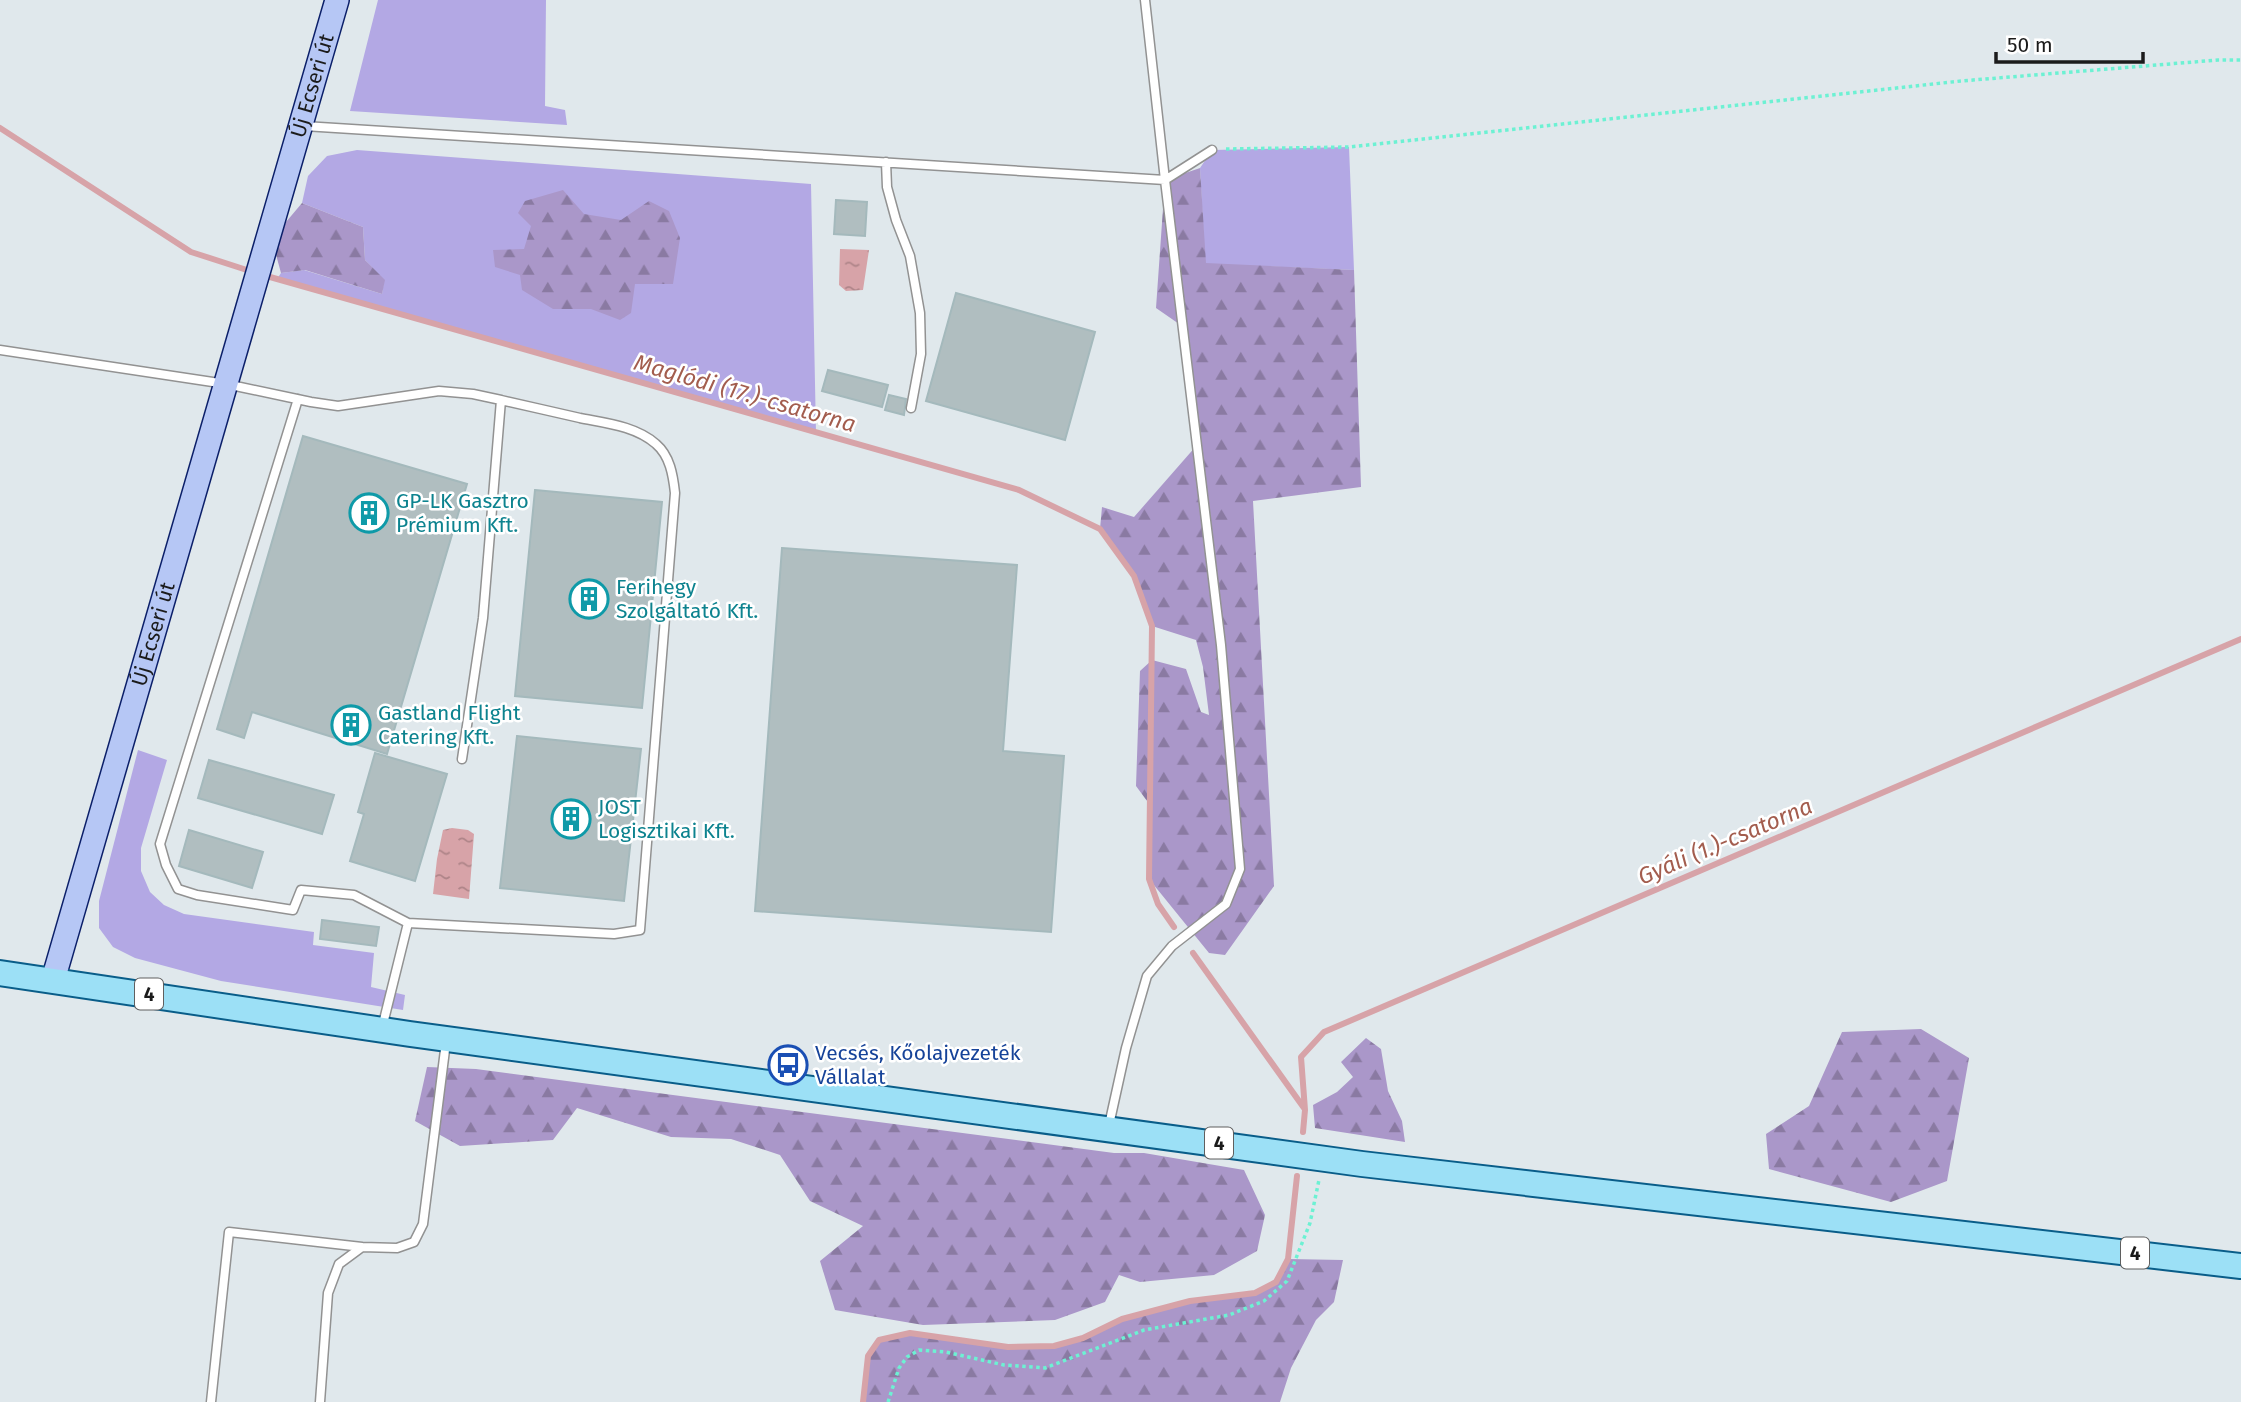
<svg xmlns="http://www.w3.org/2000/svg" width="2241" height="1402" viewBox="0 0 2241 1402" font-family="'Fira Sans',sans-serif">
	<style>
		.grass { fill: #b3a8e4 }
		.forest { fill: url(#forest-firs) }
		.water { fill: url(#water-ripples) }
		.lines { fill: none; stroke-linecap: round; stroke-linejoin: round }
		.stream { stroke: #d7a3a8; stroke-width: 6 }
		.building { fill: #b0bec0; stroke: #a4b9bc; stroke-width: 2 }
		.service-casing { stroke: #929292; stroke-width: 11 }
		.secondary-casing { stroke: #0b1f69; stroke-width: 26 }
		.primary-casing { stroke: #095d89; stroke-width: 28 }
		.path { stroke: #6df1d3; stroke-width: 3.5; stroke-dasharray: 3.5 3.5; stroke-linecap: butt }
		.service { stroke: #fff; stroke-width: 8 }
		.secondary { stroke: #b6c7f5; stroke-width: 23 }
		.primary { stroke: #9ce0f6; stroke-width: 24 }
		.labels { text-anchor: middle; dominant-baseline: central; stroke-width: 5; stroke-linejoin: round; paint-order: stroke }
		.shield { fill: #fff; stroke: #5f5f5f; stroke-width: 2 }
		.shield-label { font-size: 19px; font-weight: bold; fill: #1b1b1b }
		.street-label { font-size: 21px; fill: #1b1b1b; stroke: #fff }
		.culture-label { font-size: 21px; fill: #0d838f; stroke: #fff; text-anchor: start }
		.transit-label { font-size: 21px; fill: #164399; stroke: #fff; text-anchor: start }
		.water-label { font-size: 23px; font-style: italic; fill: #a35d4e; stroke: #fff }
	</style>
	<defs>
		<pattern id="forest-firs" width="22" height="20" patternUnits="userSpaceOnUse" patternTransform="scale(1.75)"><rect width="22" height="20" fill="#aa97c9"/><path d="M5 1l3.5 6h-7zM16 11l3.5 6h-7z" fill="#8a7aa2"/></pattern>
		<pattern id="water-ripples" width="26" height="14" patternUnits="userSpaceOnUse" patternTransform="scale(1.75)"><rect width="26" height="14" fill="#d7a3a8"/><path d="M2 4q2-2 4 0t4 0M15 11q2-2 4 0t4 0" fill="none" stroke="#ae8488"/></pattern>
	</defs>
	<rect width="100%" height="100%" fill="#e0e8ec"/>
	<!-- grass -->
	<path class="grass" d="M 378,0 L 546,0 L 545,106 L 565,110 L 567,125 L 350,111 Z
		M 1349,147 L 1354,270 L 1205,264 L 1200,168 L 1212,150 Z
		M 357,150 L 811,184 L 816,433 L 277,279 L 281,273 L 304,270 L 382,294 L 384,280 L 365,260 L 363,227 L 302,203 L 308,176 L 327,156 Z
		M 138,750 L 167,760 L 141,848 L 141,871 L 150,892 L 164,905 L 184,914 L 314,932 L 313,945 L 374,953 L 371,987 L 405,995 L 403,1010 L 221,981 L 135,958 L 113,947 L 99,928 L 99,901 Z"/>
	<!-- forest -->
	<path class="forest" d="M 1200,168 L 1206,263 L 1354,270 L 1361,487 L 1253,501 L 1274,886 L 1225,955 L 1209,953 L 1149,879 L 1150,805 L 1136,786 L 1140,671 L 1152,660 L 1186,669 L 1201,712 L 1209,715 L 1203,667 L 1196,640 L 1152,626 L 1134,576 L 1100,529 L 1102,507 L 1134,517 L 1197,445 L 1182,326 L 1156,308 L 1165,180 Z
		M 563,190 L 584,214 L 621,220 L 649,201 L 669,211 L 680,238 L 673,284 L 635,284 L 631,313 L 620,320 L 591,309 L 553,309 L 522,290 L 520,275 L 495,267 L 493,250 L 524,249 L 531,226 L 518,213 L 525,201 Z
		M 302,203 L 363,227 L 365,260 L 385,280 L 382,294 L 305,270 L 281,273 L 275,251 L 286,222 Z
		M 1921,1029 L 1969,1058 L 1947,1181 L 1891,1202 L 1769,1169 L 1766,1134 L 1809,1106 L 1842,1032 Z
		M 1366,1038 L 1381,1049 L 1388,1091 L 1402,1121 L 1405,1142 L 1315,1128 L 1313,1105 L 1337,1092 L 1353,1077 L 1341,1062 Z
		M 427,1067 L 476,1069 L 1114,1153 L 1144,1153 L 1244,1170 L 1265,1215 L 1257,1251 L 1214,1275 L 1140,1282 L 1119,1275 L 1105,1302 L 1055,1320 L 923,1325 L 835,1310 L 820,1261 L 863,1226 L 810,1201 L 780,1155 L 731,1139 L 671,1137 L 577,1108 L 553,1140 L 460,1146 L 415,1121 Z
		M 1288,1259 L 1343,1260 L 1334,1302 L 1316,1320 L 1291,1368 L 1280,1402 L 863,1402 L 868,1356 L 879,1340 L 910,1333 L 1008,1347 L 1054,1346 L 1083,1338 L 1122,1319 L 1190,1301 L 1255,1293 L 1276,1282 Z"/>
	<!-- water -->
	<path class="water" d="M 840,249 L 869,250 L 863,290 L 846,291 L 839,285 Z
		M 452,828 L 468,830 L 474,834 L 469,899 L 433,894 L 437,859 L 443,830 Z"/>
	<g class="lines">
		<!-- stream -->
		<path class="stream" d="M 0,128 L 191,252 L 253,272
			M 263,275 L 1019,490 L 1100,529 L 1134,576 L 1152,626 L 1149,879 L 1158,904 L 1174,927
			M 1193,953 L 1304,1108
			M 1303,1132 L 1305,1110 L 1301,1057 L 1324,1032 L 2241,639
			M 863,1402 L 868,1356 L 879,1340 L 910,1333 L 1008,1347 L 1054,1346 L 1083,1338 L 1122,1319 L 1190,1301 L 1255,1293 L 1276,1282 L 1288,1259 L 1297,1176"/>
	</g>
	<!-- building -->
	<path class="building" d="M 836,200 L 867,202 L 865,236 L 834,234 Z
		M 956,293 L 1095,332 L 1065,440 L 926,401 Z
		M 828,370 L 888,385 L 882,407 L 822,391 Z
		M 889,395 L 906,399 L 904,415 L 885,410 Z
		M 303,436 L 467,484 L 387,754 L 252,712 L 244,738 L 217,729 Z
		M 535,490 L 662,502 L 642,708 L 515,696 Z
		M 782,548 L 1017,565 L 1003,751 L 1064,756 L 1051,932 L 755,911 Z
		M 517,736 L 641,749 L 624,901 L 500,888 Z
		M 375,753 L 447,774 L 415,881 L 350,861 L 364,814 L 358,812 Z
		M 209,760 L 334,795 L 322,834 L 198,798 Z
		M 189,830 L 263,852 L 252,888 L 179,866 Z
		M 322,920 L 379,927 L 376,946 L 320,939 Z"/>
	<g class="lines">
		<!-- service casing -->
		<g class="service-casing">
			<path id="service" d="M 304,126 L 1165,180 L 1212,150
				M 886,162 L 887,187 L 896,220 L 910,256 L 920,313 L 921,354 L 911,408
				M 0,350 L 226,384 L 311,402 L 338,406 L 439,391 L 473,394 L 501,400 L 483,618 L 462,759
				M 298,399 L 160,844 L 166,865 L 178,889 L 197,895 L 293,910 L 301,890 L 354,895 L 408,923
				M 382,1028 L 408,923 L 614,934 L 640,930 L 675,493 C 673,475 670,456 656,444 C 636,426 605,423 580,418 C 554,412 527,406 501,400
				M 1109,1125 L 1126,1048 L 1147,976 L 1172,946 L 1226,904 L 1240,869 L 1221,645 L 1165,180 L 1145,0
				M 211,1402 L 229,1232 L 362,1247
				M 320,1402 L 328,1293 L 339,1264 L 362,1247 L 397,1248 L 414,1242 L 423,1224 L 446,1042"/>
		</g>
		<!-- secondary casing -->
		<g class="secondary-casing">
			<g id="secondary">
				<path id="s1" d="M 53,980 L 337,0"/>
			</g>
		</g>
		<!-- primary casing -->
		<g class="primary-casing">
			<path id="primary" d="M 0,973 L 410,1034 L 1362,1164 L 2241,1266"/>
		</g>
		<!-- path -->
		<path class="path" d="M 1226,149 L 1349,147 L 1961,81 L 2218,60 L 2241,60
			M 888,1402 L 899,1368 L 907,1357 L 919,1350 L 946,1352 L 1004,1365 L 1045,1368 L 1144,1330 L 1229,1315 L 1264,1301 L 1287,1281 L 1310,1223 L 1319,1180"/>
		<!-- service -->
		<use href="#service" class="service"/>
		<!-- secondary -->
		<use href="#secondary" class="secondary"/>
		<!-- primary -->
		<use href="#primary" class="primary"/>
	</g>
	<!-- icons -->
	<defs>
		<g id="building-ring" transform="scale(2.0125)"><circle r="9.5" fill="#fff" stroke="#0f9aa8" stroke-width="1.5"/><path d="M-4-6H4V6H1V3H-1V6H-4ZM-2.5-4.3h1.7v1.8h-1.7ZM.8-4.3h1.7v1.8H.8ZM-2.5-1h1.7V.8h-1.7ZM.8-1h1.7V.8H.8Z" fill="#0f9aa8"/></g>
		<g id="bus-ring" transform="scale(2.0125)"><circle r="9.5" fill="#fff" stroke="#1a4fb4" stroke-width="1.5"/><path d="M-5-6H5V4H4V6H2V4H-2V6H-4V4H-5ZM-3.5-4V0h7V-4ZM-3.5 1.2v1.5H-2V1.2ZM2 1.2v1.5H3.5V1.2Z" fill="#1a4fb4"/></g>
	</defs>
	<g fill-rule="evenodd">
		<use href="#building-ring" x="369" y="513"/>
		<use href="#building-ring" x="589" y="599"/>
		<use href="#building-ring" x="351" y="725"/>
		<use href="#building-ring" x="571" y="819"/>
		<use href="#bus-ring" x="788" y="1065"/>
	</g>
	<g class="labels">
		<!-- shield labels -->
		<g class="shield">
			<rect x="135" y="978.5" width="28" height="31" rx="5"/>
			<rect x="1205" y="1127.5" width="28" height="31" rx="5"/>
			<rect x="2121" y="1237.5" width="28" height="31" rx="5"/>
		</g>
		<g class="shield-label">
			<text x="149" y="994">4</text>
			<text x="1219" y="1143">4</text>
			<text x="2135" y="1253">4</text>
		</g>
		<!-- street labels -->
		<g class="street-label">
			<text stroke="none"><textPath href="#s1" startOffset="931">Új Ecseri út</textPath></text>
			<text stroke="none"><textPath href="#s1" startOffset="360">Új Ecseri út</textPath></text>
		</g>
		<!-- culture labels -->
		<g class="culture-label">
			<text x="396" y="501">GP-LK Gasztro<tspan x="396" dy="24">Prémium Kft.</tspan></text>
			<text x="616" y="587">Ferihegy<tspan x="616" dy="24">Szolgáltató Kft.</tspan></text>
			<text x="378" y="713">Gastland Flight<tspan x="378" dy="24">Catering Kft.</tspan></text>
			<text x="598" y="807">JOST<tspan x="598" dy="24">Logisztikai Kft.</tspan></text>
		</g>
		<!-- transit labels -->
		<g class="transit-label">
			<text x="815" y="1053">Vecsés, Kőolajvezeték<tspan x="815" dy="24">Vállalat</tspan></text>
		</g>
		<!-- water labels -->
		<g class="water-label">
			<text transform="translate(745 393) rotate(16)">Maglódi (17.)-csatorna</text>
			<text transform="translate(1725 841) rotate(-23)">Gyáli (1.)-csatorna</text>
		</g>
	</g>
	<!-- scale -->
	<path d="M1996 52v10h147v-10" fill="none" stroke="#1b1b1b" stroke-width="3.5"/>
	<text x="2007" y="52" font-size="21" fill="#1b1b1b" stroke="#ffffff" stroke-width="5" paint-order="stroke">50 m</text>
</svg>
